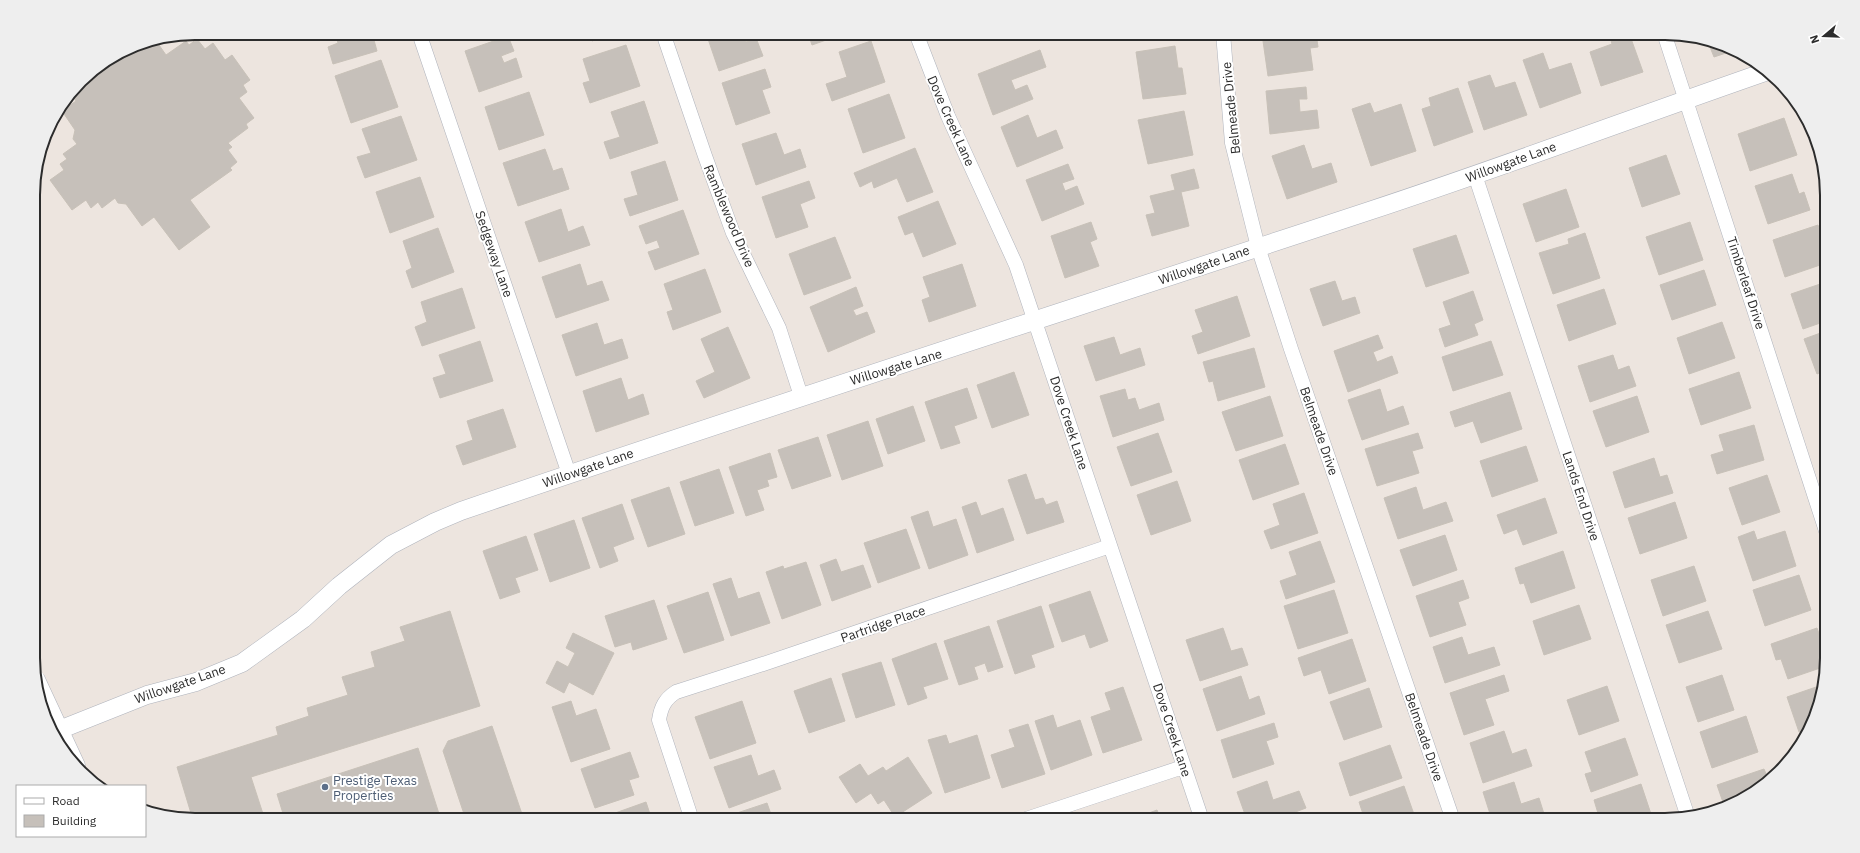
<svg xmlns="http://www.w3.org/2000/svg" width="1860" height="853" viewBox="0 0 1860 853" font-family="'IBM Plex Sans',sans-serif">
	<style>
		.building { fill: #c6c0ba; stroke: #c8c1b8 }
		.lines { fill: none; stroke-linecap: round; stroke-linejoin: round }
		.minor-casing { stroke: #afb3bc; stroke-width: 15 }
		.tertiary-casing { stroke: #afb3bc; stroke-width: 19 }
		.secondary-casing { stroke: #afb3bc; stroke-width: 21 }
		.minor { stroke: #fff; stroke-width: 14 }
		.tertiary { stroke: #fff; stroke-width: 18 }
		.secondary { stroke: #fff; stroke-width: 20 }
		.service-dot { fill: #5c6f8a; stroke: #fff; stroke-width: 1.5 }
		.labels { text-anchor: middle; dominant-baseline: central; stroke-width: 4; stroke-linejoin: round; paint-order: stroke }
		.street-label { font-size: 13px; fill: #2c2c2c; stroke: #fff }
		.service-label { font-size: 13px; fill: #4e5e75; stroke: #fff; text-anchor: start }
		.rim { fill: none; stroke: #2c2c2c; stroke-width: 2 }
	</style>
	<rect width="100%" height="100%" fill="#ede5df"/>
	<!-- building -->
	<path class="building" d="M 335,33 L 372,33 L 377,51 L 333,64 L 328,47 L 338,43 Z
		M 589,33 L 615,33 L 592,41 Z
		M 706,33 L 743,33 L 746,42 L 756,38 L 763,56 L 719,71 Z
		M 808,33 L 846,33 L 812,45 Z
		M 953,33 L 967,33 L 954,38 Z
		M 1132,33 L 1183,33 L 1132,38 Z
		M 1268,33 L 1316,33 L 1318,47 L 1310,48 L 1313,70 L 1268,76 L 1262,34 Z
		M 1609,33 L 1629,33 L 1643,72 L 1601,86 L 1590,52 L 1612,44 Z
		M 508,36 L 514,51 L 501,56 L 504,63 L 516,58 L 522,77 L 479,92 L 465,51 Z
		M 168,38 L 159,45 L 166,55 L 186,41 L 189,45 L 197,39 L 205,49 L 213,43 L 225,60 L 232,55 L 250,80 L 243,85 L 247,92 L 239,98 L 254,118 L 246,124 L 248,128 L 228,143 L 232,147 L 228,150 L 237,162 L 230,168 L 232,170 L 190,200 L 210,227 L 179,250 L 154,217 L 142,226 L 126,204 L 118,203 L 115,198 L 102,208 L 98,202 L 91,208 L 86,200 L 72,210 L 50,180 L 64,170 L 60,164 L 67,159 L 63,154 L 77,144 L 73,139 L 75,130 L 62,111 L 76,101 L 72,95 L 88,73 L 133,45 Z
		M 871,41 L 885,82 L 832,101 L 826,84 L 847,77 L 839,52 Z
		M 1708,42 L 1727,45 L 1735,50 L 1714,57 Z
		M 626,45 L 640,86 L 590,103 L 583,83 L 590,81 L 583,59 Z
		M 1175,46 L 1178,68 L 1182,68 L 1186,94 L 1143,99 L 1136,52 Z
		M 1040,50 L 1046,67 L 1011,80 L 1015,90 L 1027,85 L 1033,99 L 993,115 L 978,74 Z
		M 1543,53 L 1549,70 L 1571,63 L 1581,93 L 1540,108 L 1523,60 Z
		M 381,60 L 398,107 L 351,123 L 335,76 Z
		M 765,69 L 771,87 L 762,90 L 770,113 L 736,125 L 722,83 Z
		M 1490,75 L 1495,88 L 1515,82 L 1527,115 L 1484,130 L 1468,82 Z
		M 1306,87 L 1307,99 L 1299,99 L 1300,112 L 1317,110 L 1319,128 L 1270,134 L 1266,91 Z
		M 1458,88 L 1473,132 L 1434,146 L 1422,109 L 1431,106 L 1429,98 Z
		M 529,92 L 544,135 L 499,150 L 485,107 Z
		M 889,94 L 905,138 L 863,153 L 848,109 Z
		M 644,101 L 658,143 L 610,159 L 604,142 L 620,137 L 611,112 Z
		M 1370,103 L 1374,113 L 1401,104 L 1416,151 L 1371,166 L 1352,109 Z
		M 1184,111 L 1193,155 L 1148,164 L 1138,120 Z
		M 1028,115 L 1037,138 L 1056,130 L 1063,148 L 1017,167 L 1001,127 Z
		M 401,116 L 417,160 L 365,178 L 357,157 L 371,153 L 362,129 Z
		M 1784,118 L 1797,155 L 1750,171 L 1738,134 Z
		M 776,133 L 784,155 L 800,149 L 806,167 L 756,185 L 742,144 Z
		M 1304,145 L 1312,169 L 1331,163 L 1337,182 L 1287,199 L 1272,156 Z
		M 915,148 L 933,192 L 907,202 L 897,178 L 874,188 L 872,181 L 860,187 L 854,173 Z
		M 545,149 L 553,171 L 562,168 L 569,189 L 518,206 L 503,163 Z
		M 1666,155 L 1680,194 L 1642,207 L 1629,168 Z
		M 665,161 L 678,200 L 630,216 L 624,199 L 638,195 L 631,172 Z
		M 1068,164 L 1074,179 L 1062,183 L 1065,191 L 1077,186 L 1084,204 L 1042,221 L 1026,180 Z
		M 1194,169 L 1199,188 L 1181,192 L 1189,226 L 1152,236 L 1146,215 L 1155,213 L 1150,196 L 1175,190 L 1171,175 Z
		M 1792,174 L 1799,194 L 1804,192 L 1810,210 L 1768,224 L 1755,186 Z
		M 420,177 L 434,217 L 390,233 L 376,192 Z
		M 809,181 L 815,198 L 800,204 L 808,227 L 776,238 L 762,197 Z
		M 1566,189 L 1579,227 L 1536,242 L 1523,204 Z
		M 938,201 L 956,244 L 923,257 L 913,232 L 905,235 L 898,217 Z
		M 561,209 L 568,232 L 583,226 L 590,245 L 539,262 L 525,222 Z
		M 683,210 L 699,254 L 655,270 L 648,252 L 660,248 L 657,240 L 646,244 L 639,226 Z
		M 1091,222 L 1097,239 L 1090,242 L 1099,266 L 1065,278 L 1051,236 Z
		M 1690,222 L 1703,260 L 1659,275 L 1646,237 Z
		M 1818,225 L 1826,248 L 1826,263 L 1785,277 L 1773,240 Z
		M 438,228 L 454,272 L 412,288 L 406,271 L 412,268 L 403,241 Z
		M 1585,233 L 1600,278 L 1553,294 L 1539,253 L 1569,244 L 1568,239 Z
		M 1456,235 L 1469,273 L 1426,287 L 1413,249 Z
		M 835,237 L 851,278 L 804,295 L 789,254 Z
		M 580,264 L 587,286 L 602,281 L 609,300 L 556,318 L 542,277 Z
		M 962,264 L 976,306 L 929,322 L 922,300 L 930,297 L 923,277 Z
		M 705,269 L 721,312 L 673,330 L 667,312 L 673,310 L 664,284 Z
		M 1704,270 L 1716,305 L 1672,320 L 1660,285 Z
		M 1335,281 L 1342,301 L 1355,297 L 1360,313 L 1323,326 L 1310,289 Z
		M 1826,282 L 1826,321 L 1803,329 L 1791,294 Z
		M 856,287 L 863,306 L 853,310 L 856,316 L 867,312 L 875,332 L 828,352 L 810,307 Z
		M 462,288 L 475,328 L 422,346 L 415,327 L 427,322 L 421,302 Z
		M 1604,289 L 1616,324 L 1569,341 L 1557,305 Z
		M 1473,291 L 1483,320 L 1474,324 L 1478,335 L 1445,347 L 1439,329 L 1451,325 L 1443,302 Z
		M 1237,296 L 1250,336 L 1198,354 L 1192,336 L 1203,332 L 1195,310 Z
		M 1722,322 L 1735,358 L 1689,374 L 1677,338 Z
		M 597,323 L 604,345 L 622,339 L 628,358 L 576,376 L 562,335 Z
		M 728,327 L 750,378 L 704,398 L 696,381 L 715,372 L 701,339 Z
		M 1826,331 L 1826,370 L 1817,374 L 1804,339 Z
		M 1378,335 L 1383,348 L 1373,352 L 1377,362 L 1392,356 L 1398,373 L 1348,392 L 1334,351 Z
		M 1114,337 L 1120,355 L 1140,348 L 1145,365 L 1096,381 L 1084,346 Z
		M 480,341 L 493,381 L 440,398 L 433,378 L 446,374 L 439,355 Z
		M 1491,341 L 1503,375 L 1453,391 L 1442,357 Z
		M 1254,348 L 1265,387 L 1218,401 L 1213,381 L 1209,382 L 1203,362 Z
		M 1613,355 L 1618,370 L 1629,366 L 1636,386 L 1590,402 L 1578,366 Z
		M 1014,372 L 1029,415 L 992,428 L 977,385 Z
		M 1739,372 L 1751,408 L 1701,425 L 1689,389 Z
		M 621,378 L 628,400 L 643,394 L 649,414 L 596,432 L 583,391 Z
		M 967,388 L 977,418 L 954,426 L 960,443 L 941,449 L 925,402 Z
		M 1125,389 L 1128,400 L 1135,398 L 1139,410 L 1159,403 L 1164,420 L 1113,437 L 1100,396 Z
		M 1380,389 L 1387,412 L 1403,406 L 1409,424 L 1362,440 L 1348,400 Z
		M 1510,392 L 1522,429 L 1481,443 L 1473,421 L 1455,427 L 1450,412 Z
		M 1826,393 L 1826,414 L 1821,395 Z
		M 1270,396 L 1283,436 L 1236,451 L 1222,412 Z
		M 1637,396 L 1649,432 L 1606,447 L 1593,411 Z
		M 913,406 L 925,441 L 888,454 L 876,419 Z
		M 503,409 L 516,447 L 463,465 L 456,446 L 473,440 L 467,421 Z
		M 868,421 L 883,466 L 842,480 L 827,435 Z
		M 1754,425 L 1764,460 L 1717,474 L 1711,455 L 1724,451 L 1719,435 Z
		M 1158,433 L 1172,472 L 1131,486 L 1117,447 Z
		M 1418,433 L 1423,448 L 1412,451 L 1419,473 L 1377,486 L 1365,449 Z
		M 818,437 L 831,476 L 792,489 L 778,450 Z
		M 1285,444 L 1299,484 L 1253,500 L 1239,460 Z
		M 1526,446 L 1538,481 L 1492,497 L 1480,461 Z
		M 770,453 L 777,477 L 767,480 L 769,486 L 757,490 L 764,510 L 746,516 L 729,467 Z
		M 1654,458 L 1660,477 L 1667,475 L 1673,493 L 1625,508 L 1613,472 Z
		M 719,469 L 734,513 L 695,526 L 680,482 Z
		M 1026,474 L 1035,500 L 1043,498 L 1046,505 L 1057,501 L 1064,522 L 1027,534 L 1008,480 Z
		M 1767,475 L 1780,512 L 1742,525 L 1729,488 Z
		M 1177,481 L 1191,521 L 1151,535 L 1137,495 Z
		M 669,487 L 685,534 L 648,547 L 631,500 Z
		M 1416,487 L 1423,510 L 1446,502 L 1453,521 L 1398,539 L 1384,498 Z
		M 1304,493 L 1318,533 L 1271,549 L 1264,531 L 1280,525 L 1273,504 Z
		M 1545,498 L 1557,533 L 1523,545 L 1517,529 L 1504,534 L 1497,515 Z
		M 976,502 L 981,516 L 1003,508 L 1014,540 L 977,553 L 962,507 Z
		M 1675,502 L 1687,538 L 1640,554 L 1628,518 Z
		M 622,504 L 634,539 L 613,547 L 618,561 L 600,568 L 582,518 Z
		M 928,511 L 933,527 L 956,519 L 968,555 L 929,569 L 911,517 Z
		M 574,520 L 590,568 L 550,582 L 534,534 Z
		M 906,529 L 920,568 L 878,583 L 864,543 Z
		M 1754,531 L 1757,540 L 1785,531 L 1796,566 L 1753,581 L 1738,537 Z
		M 1445,535 L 1457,570 L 1413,586 L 1400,550 Z
		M 526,536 L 538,570 L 515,578 L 520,592 L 500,599 L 483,551 Z
		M 1320,541 L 1335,582 L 1286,599 L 1280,581 L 1297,575 L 1289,552 Z
		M 1563,551 L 1575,588 L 1531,603 L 1524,583 L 1520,584 L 1515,568 Z
		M 836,559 L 841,572 L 863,565 L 871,587 L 832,601 L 820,565 Z
		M 806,562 L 821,605 L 782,619 L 766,572 L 783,566 L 784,569 Z
		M 1694,566 L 1706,601 L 1663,616 L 1651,580 Z
		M 1799,575 L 1811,610 L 1765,626 L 1753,590 Z
		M 731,578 L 738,599 L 759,592 L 770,623 L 731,636 L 713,584 Z
		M 1463,580 L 1469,598 L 1458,602 L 1466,625 L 1430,637 L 1416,596 Z
		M 1334,590 L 1348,633 L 1298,649 L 1284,606 Z
		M 1090,591 L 1108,641 L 1090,648 L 1085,634 L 1062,642 L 1049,605 Z
		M 708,592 L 724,640 L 684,653 L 667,606 Z
		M 654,600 L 667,639 L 633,650 L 631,642 L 615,647 L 605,616 Z
		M 1579,605 L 1591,639 L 1544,655 L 1533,621 Z
		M 1041,606 L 1054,647 L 1031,655 L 1035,667 L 1015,674 L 997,621 Z
		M 450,611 L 480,706 L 251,777 L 265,820 L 193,820 L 177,767 L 278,735 L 276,727 L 309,716 L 307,708 L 348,695 L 342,677 L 375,667 L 371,652 L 405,641 L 400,627 Z
		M 1708,611 L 1722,649 L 1679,663 L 1666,625 Z
		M 989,626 L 1003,667 L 988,672 L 985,663 L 974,667 L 978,679 L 959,685 L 944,641 Z
		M 1223,628 L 1231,651 L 1242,648 L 1248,665 L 1200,681 L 1186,640 Z
		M 1817,628 L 1827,656 L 1826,666 L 1788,679 L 1781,659 L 1776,660 L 1771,644 Z
		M 573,633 L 614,653 L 593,695 L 569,682 L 564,693 L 546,683 L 557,661 L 568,667 L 575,653 L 566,648 Z
		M 1462,637 L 1468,655 L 1494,647 L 1500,665 L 1445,683 L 1433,647 Z
		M 1352,639 L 1366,681 L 1329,694 L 1321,670 L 1304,676 L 1298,658 Z
		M 936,643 L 948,679 L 923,687 L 927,698 L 908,705 L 892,659 Z
		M 881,662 L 895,705 L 856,718 L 842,674 Z
		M 1504,675 L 1509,691 L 1485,699 L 1494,725 L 1464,735 L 1450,693 Z
		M 1722,675 L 1734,710 L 1698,722 L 1686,687 Z
		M 1241,676 L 1249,700 L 1259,696 L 1265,714 L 1217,731 L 1203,689 Z
		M 831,678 L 845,721 L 809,733 L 794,691 Z
		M 1822,685 L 1815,720 L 1810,728 L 1799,732 L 1787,697 Z
		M 1607,686 L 1619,721 L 1579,735 L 1567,700 Z
		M 1123,687 L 1142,740 L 1103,753 L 1091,717 L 1111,710 L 1105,693 Z
		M 1369,688 L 1382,727 L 1344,740 L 1330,702 Z
		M 571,701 L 576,716 L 596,709 L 610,749 L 571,762 L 552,707 Z
		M 742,701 L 756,743 L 710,759 L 695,717 Z
		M 1053,715 L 1057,728 L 1080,720 L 1092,755 L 1051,770 L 1035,721 Z
		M 1746,716 L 1758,752 L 1712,768 L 1700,732 Z
		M 1274,723 L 1278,737 L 1266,741 L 1274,764 L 1233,778 L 1221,740 Z
		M 1028,724 L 1045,774 L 1002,788 L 991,755 L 1015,747 L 1009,730 Z
		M 492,726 L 524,820 L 466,820 L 443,751 L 448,741 Z
		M 1504,731 L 1512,754 L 1526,749 L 1532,766 L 1483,783 L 1470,743 Z
		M 946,735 L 949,744 L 977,735 L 990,778 L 945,793 L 928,740 Z
		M 1625,738 L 1638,775 L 1591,792 L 1585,774 L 1592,772 L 1585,752 Z
		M 1390,745 L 1402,778 L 1350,796 L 1339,763 Z
		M 418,748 L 441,820 L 285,820 L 277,794 Z
		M 630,752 L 639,777 L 629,780 L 634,795 L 595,808 L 581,769 Z
		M 751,755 L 758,776 L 774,770 L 781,789 L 729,808 L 714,767 Z
		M 908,757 L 932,793 L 895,817 L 884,800 L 878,804 L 871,793 L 856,803 L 839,777 L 860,764 L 868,776 L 883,767 L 886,771 Z
		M 1764,769 L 1769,781 L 1755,793 L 1725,808 L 1717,785 Z
		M 1267,781 L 1273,800 L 1299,791 L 1306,808 L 1274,820 L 1247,820 L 1237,792 Z
		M 1514,782 L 1521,804 L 1539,798 L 1545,817 L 1535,820 L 1492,820 L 1483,792 Z
		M 1641,784 L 1653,820 L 1614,820 L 1613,815 L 1600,820 L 1594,800 Z
		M 1404,786 L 1416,820 L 1377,820 L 1379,819 L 1377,812 L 1364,817 L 1359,802 Z
		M 646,802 L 652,820 L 605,820 L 604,817 Z
		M 767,803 L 773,820 L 730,820 L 728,816 Z
		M 1157,810 L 1161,820 L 1130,820 Z"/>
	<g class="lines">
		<!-- minor casing -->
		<g class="minor-casing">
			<path id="minor" d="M 419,33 L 569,474
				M 663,33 L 705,156 L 733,233 L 779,328 L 801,396
				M 916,33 L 948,116 L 1016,265 L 1202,820
				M 1223,33 L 1232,143 L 1258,247 L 1291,349 L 1453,820
				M 1664,33 L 1827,534
				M 1475,175 L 1688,817
				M 692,820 L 659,720 C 661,707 665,699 676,692 L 763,664 L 1110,546
				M 1023,820 L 1183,767"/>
		</g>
		<!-- tertiary casing -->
		<g class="tertiary-casing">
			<path id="tertiary" d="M 59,730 L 147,695 L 196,682 L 242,663 L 303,619 L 339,586 L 391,545 L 435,522 L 461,511 C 763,408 1066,311 1369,211 C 1503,167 1635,117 1768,71"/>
		</g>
		<!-- secondary casing -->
		<g class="secondary-casing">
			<path id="secondary" d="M 35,680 L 75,766"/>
		</g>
		<!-- minor -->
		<use href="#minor" class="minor"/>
		<!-- tertiary -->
		<use href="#tertiary" class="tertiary"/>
		<!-- secondary -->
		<use href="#secondary" class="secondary"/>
	</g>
	<!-- markers -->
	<circle class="service-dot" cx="325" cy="787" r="4"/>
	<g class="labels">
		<!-- street labels -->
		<g class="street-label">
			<text transform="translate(1231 108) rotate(-96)">Belmeade Drive</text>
			<text transform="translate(951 121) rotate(66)">Dove Creek Lane</text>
			<text transform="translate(1511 162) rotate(-20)">Willowgate Lane</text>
			<text transform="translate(729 216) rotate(67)">Ramblewood Drive</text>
			<text transform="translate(494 254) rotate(71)">Sedgeway Lane</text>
			<text transform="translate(1204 265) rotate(-19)">Willowgate Lane</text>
			<text transform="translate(1746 283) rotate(72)">Timberleaf Drive</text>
			<text transform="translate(896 367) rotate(-17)">Willowgate Lane</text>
			<text transform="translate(1069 423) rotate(72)">Dove Creek Lane</text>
			<text transform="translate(1319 431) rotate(71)">Belmeade Drive</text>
			<text transform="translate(588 468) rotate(-19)">Willowgate Lane</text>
			<text transform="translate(1581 496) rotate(72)">Lands End Drive</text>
			<text transform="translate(883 624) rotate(-19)">Partridge Place</text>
			<text transform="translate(180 684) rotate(-19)">Willowgate Lane</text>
			<text transform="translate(1172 730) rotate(72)">Dove Creek Lane</text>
			<text transform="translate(1424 737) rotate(71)">Belmeade Drive</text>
		</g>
		<!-- service labels -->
		<g class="service-label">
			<text x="333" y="780">Prestige Texas<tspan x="333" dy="15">Properties</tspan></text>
		</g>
	</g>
	<!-- crop -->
	<path d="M0 0H1860V853H0ZM195 40H1665A155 155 0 0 1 1820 195V658A155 155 0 0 1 1665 813H195A155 155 0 0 1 40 658V195A155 155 0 0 1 195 40Z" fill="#eee" fill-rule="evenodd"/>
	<path class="rim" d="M195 40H1665A155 155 0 0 1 1820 195V658A155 155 0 0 1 1665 813H195A155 155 0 0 1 40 658V195A155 155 0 0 1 195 40Z"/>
	<!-- legend -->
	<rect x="16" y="785" width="130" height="52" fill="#ffffff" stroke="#ababab"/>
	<rect x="24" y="798" width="20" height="6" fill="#ffffff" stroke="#ababab"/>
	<text x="52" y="805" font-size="12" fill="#2c2c2c">Road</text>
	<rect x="24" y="815" width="20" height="12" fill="#c6c0ba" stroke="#ababab"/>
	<text x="52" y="825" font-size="12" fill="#2c2c2c">Building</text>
	<!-- north arrow -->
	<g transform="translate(1824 36) rotate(251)" stroke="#ffffff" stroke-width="3" paint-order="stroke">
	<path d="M0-3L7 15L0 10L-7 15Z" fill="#2c2c2c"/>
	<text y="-6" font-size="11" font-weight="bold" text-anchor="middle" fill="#2c2c2c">N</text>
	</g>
</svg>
